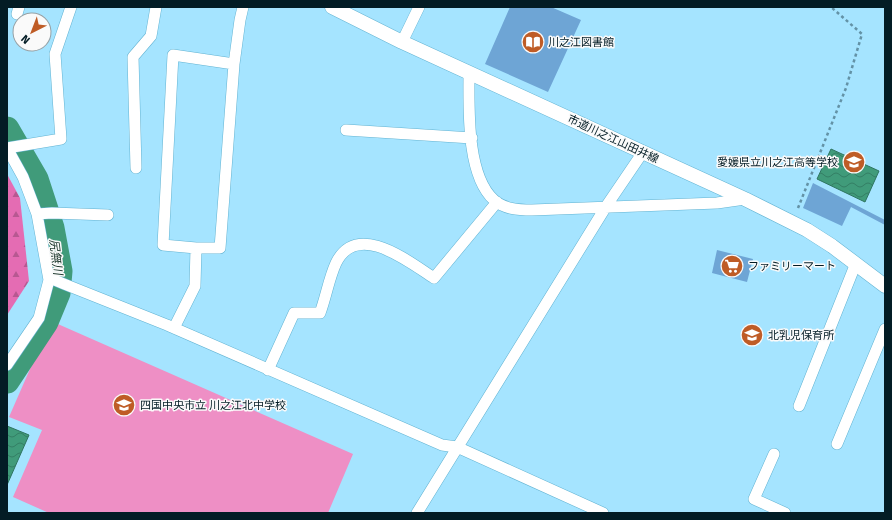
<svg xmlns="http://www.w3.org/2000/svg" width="892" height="520" viewBox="0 0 892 520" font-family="'Fira Sans','Noto Sans JP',sans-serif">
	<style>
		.green { fill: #ee8fc5 }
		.forest { fill: url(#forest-firs) }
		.water { fill: url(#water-waves); stroke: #2e7560 }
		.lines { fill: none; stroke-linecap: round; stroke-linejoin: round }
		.river { stroke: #409b7a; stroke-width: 25 }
		.building { fill: #6ea5d5 }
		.minor-casing { stroke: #62b3d2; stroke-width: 12 }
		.tertiary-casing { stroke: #62b3d2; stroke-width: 15 }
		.path { stroke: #6392a6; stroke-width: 2.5; stroke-dasharray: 3 3; stroke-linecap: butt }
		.minor { stroke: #fff; stroke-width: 11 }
		.tertiary { stroke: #fff; stroke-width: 14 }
		.labels { text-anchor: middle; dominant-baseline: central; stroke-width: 3; stroke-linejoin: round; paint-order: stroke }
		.poi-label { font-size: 11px; fill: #031c25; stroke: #fafafa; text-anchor: start }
		.street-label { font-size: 11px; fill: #031c25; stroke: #fafafa }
		.water-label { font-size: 12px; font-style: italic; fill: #203b30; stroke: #fafafa }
	</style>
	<defs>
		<pattern id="forest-firs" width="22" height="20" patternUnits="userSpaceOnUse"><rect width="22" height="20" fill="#e46cb3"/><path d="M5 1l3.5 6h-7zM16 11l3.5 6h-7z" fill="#b75891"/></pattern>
		<pattern id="water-waves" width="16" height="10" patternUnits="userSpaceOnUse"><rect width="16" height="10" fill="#409b7a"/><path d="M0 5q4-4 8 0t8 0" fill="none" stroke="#337e64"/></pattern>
	</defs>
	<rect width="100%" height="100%" fill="#a5e4ff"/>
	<!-- green -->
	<path class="green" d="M 51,321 L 353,454 L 328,513 L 49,513 L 13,497 L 42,430 L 9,417 Z"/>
	<!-- forest -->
	<path class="forest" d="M 7,174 L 20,198 L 29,281 L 7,315 Z"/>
	<!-- water -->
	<path class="water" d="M 831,149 L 879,171 L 865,202 L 817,179 Z
		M 7,426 L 29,435 L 7,485 Z"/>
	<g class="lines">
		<!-- river -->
		<path class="river" d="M 7,129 L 36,179 L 52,228 L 60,271 L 58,293 L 46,322 L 7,381"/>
	</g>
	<!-- building -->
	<path class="building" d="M 510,7 L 551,7 L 581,20 L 548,92 L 485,64 Z
		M 813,183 L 885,220 L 885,225 L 851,207 L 842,226 L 803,208 Z
		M 717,250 L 753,259 L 747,282 L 712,273 Z"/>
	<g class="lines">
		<!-- minor casing -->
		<g class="minor-casing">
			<path id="minor" d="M 17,14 L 19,7
				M 402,42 L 419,7
				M 469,73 C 469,107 466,175 494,200 C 504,209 518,210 532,210 L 717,203 L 745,199
				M 346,130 L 472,138
				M 7,148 L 23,177 L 37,214 L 49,280 L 39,318 L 7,365
				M 7,148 L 61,139 L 55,54 L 71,7
				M 136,168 L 133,57 L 151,36 L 156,7
				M 37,214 L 52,213 L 108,215
				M 196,248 L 220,248 L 234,64 L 240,20 L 243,7
				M 49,280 L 52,279 L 64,284 L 167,325 L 442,445 L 457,447 L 603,513
				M 174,328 L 195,286 L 196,248 L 163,245 L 173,55 L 234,64
				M 268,370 L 294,313 L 320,313 C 326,297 329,278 336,263 C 357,220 409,262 434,278 L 497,202
				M 799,406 L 856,263
				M 837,444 L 885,329
				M 774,454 L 754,499 L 785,513
				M 417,513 L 607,205 L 643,152"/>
		</g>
		<!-- tertiary casing -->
		<g class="tertiary-casing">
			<path id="tertiary" d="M 332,7 L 402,42 L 745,199 L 807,230 L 832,246 L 885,286"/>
		</g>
		<!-- path -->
		<path class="path" d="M 798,208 L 846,88 L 862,34 L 831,7"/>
		<!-- minor -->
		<use href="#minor" class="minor"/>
		<!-- tertiary -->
		<use href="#tertiary" class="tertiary"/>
	</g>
	<!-- icons -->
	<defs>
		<g id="library-disc" transform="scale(1.15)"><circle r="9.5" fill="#bf5c26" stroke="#fafafa"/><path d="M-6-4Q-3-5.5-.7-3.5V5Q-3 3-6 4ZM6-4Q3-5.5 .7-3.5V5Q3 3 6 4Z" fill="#fff"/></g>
		<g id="school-disc" transform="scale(1.15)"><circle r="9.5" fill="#bf5c26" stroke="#fafafa"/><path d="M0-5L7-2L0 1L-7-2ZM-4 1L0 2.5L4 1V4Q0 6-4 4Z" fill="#fff"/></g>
		<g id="supermarket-disc" transform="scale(1.15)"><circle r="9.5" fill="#bf5c26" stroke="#fafafa"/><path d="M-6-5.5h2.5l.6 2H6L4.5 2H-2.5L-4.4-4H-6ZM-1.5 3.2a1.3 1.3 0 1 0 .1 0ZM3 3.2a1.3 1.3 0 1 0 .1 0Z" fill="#fff"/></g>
	</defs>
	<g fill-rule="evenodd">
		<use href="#library-disc" x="533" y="42"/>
		<use href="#school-disc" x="854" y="162"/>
		<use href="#supermarket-disc" x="732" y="266"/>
		<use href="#school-disc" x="752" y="335"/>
		<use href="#school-disc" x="124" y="405"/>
	</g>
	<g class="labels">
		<!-- poi labels -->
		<g class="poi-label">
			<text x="548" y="42">川之江図書館</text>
			<text x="838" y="162" text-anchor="end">愛媛県立川之江高等学校</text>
			<text x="748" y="266">ファミリーマート</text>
			<text x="768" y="335">北乳児保育所</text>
			<text x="140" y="405">四国中央市立 川之江北中学校</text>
		</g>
		<!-- street labels -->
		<g class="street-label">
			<text transform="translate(613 139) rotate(25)">市道川之江山田井線</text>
		</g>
		<!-- water labels -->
		<g class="water-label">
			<text transform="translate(56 257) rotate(83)">尻無川</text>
		</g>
	</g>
	<!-- border -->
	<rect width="892" height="520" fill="none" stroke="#031c25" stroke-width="16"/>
	<!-- north arrow -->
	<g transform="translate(32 32) rotate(222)"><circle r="19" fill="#fafafa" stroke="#97a1a5"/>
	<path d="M0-3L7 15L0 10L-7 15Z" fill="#bf5c26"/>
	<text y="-6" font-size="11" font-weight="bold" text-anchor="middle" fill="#031c25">N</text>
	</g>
</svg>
